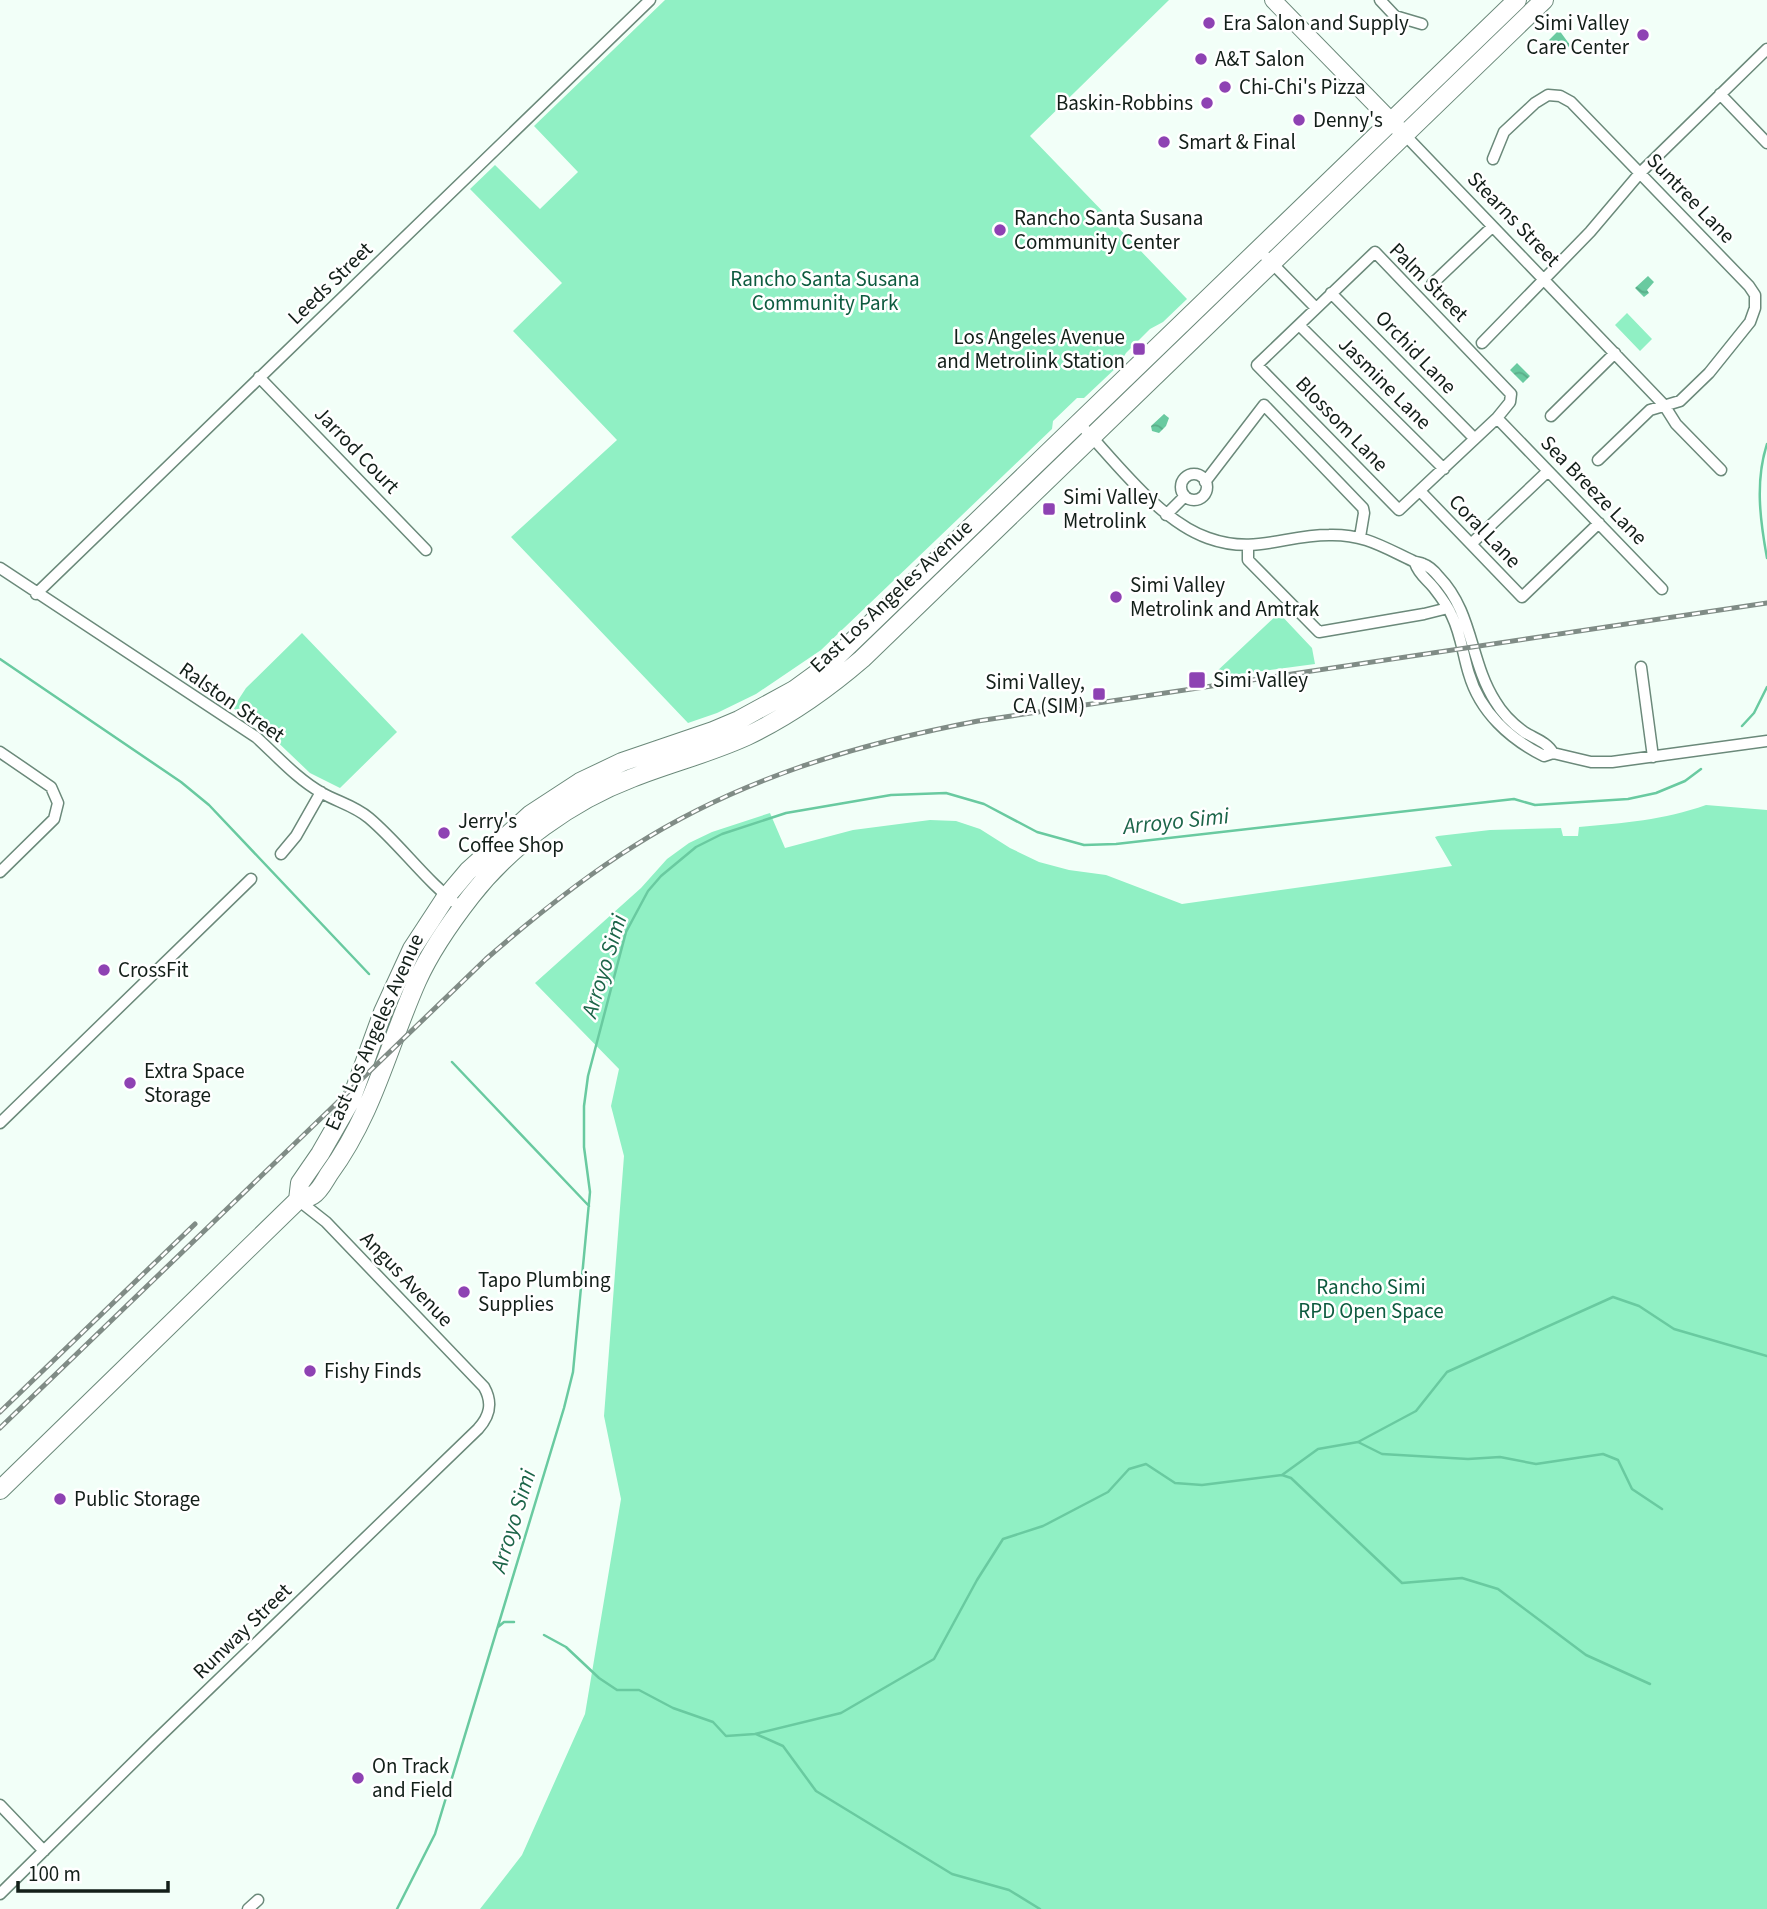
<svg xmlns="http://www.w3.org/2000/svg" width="1767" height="1909" viewBox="0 0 1767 1909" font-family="'Source Sans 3',sans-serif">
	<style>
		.green { fill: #90f0c4 }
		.water { fill: url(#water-waves) }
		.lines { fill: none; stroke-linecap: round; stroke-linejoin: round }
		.stream { stroke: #69caa0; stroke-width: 2.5 }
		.minor-casing { stroke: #6b897a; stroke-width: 13 }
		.secondary-casing { stroke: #6b897a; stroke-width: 18 }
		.primary-casing { stroke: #6b897a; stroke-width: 20 }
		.minor { stroke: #fff; stroke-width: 10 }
		.secondary { stroke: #fff; stroke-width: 16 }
		.primary { stroke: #fff; stroke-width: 18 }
		.rail-casing { stroke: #808c86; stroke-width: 5 }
		.rail { stroke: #fff; stroke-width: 2.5; stroke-dasharray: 8; stroke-linecap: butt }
		.poi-dot { fill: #8e42b3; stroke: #fff; stroke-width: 2.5 }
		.labels { text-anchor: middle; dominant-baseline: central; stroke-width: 5; stroke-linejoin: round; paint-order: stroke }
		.poi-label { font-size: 21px; fill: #131f19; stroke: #fff; text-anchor: start }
		.street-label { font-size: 21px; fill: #131f19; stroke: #fff }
		.park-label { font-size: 21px; fill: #0d5b3f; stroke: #fff }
		.water-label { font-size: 23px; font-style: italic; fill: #1c6549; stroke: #fff }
	</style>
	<defs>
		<pattern id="water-waves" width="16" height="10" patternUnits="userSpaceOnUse" patternTransform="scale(1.75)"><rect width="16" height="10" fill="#69caa0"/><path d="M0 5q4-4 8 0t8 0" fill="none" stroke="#5aad89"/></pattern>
	</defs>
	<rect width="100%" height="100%" fill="#f2fff8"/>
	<!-- green -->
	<path class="green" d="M 665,0 L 1169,0 L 1030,136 L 1187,299 L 1163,322 L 1150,329 L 1126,353 L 1118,366 L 1084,398 L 1077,398 L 1053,421 L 1052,429 L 821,650 L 756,694 L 717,713 L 688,723 L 511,537 L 617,440 L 513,331 L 562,283 L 470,189 L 495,165 L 540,209 L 578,172 L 534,126 Z
		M 1627,313 L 1652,339 L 1640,351 L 1615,325 Z
		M 1279,613 L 1312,648 L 1315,664 L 1216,677 L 1215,673 Z
		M 302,633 L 397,732 L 340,788 L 310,773 L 267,732 L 233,708 L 246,688 Z
		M 1706,805 L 1767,810 L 1767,1909 L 480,1909 L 522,1855 L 585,1714 L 621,1499 L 604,1416 L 624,1156 L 611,1106 L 619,1069 L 535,983 L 641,888 L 667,859 L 689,843 L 712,832 L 770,813 L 785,848 L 853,830 L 930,820 L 956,821 L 980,829 L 1010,848 L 1039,862 L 1069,870 L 1106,875 L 1182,904 L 1452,866 L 1435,837 L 1438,836 L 1490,830 L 1561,828 L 1563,836 L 1578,836 L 1579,827 C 1623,823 1664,820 1706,805 Z"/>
	<!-- water -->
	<path class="water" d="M 1559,30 L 1570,45 L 1563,52 L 1549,40 Z
		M 1648,276 L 1654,282 L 1647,290 L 1649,293 L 1644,297 L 1635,288 Z
		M 1517,363 L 1530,376 L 1523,383 L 1510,370 Z
		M 1164,414 L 1169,418 L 1166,426 L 1159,433 L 1152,431 L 1151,426 Z"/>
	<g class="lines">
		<!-- stream -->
		<path class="stream" d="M 1767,444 C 1755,481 1760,520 1767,558
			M 0,659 L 181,782 L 209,805 L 369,974
			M 1742,726 L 1754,713 L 1767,687
			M 452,1062 L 589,1206
			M 1358,1442 L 1416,1411 L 1447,1372 L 1613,1297 L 1639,1306 L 1674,1329 L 1767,1356
			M 1282,1475 L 1291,1478 L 1402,1583 L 1462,1578 L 1498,1589 L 1586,1655 L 1650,1684
			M 498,1627 L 504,1622 L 514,1622
			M 544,1635 L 566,1647 L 599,1678 L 617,1690 L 639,1690 L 673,1708 L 713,1722 L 726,1736 L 755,1734 L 841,1713 L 934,1659 L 977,1580 L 1003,1539 L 1043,1526 L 1108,1492 L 1129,1469 L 1146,1464 L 1175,1483 L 1202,1485 L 1282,1475 L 1318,1449 L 1358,1442 L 1382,1454 L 1468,1459 L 1500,1457 L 1536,1464 L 1603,1454 L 1618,1460 L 1632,1489 L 1662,1509
			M 756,1734 L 783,1746 L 816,1791 L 952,1874 L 1009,1890 L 1040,1909
			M 397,1909 L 435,1834 L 564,1408 L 573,1372 L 590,1192 L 584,1147 L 584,1106 L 588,1076 L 626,932 L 648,891 L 661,876 L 696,847 L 722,834 L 786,813 L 891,795 L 946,793 L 984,804 L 1037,832 L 1084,845 L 1116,844 L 1514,799 L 1535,805 L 1628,799 L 1656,793 L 1685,781 L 1701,769"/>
		<!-- minor casing -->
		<g class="minor-casing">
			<path id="minor" d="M 1380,0 L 1395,16 L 1422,24
				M 1720,94 L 1767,143
				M 1404,134 L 1664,405 L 1676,424 L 1721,470
				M 1493,159 L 1504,132 L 1535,103 L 1548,95 L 1560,96 L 1571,102 L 1749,286 L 1755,295 L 1755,308 L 1750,322 L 1709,373 L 1680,401 L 1650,410 L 1598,460
				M 1258,249 L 1316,308
				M 1375,252 L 1511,394 L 1510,402 L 1497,418 L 1399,510 L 1257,365 Z
				M 1432,284 L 1492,227
				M 1331,293 L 1474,438
				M 1299,325 L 1444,469
				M 1482,343 L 1590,232 L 1640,173 L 1767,49
				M 259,377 L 426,550
				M 1551,416 L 1615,353
				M 1497,418 L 1662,589
				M 1079,423 C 1115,461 1159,521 1208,538 C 1255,555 1284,535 1329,535 C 1364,534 1383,547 1413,561 C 1416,563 1420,562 1423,564 C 1429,566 1435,572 1439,577 C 1473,612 1470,662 1495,701 C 1502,713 1513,724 1524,732 C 1535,739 1547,742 1553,753
				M1181 487a13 13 0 1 1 26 0a13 13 0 1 1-26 0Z
				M 1205,482 L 1264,405 L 1363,508 L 1364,513 L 1360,537
				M 1420,491 L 1522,597 L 1599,523
				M 1166,515 L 1185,496
				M 1471,544 L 1548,471
				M 1248,546 L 1248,560 L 1319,632 L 1424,614 L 1448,608
				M 1415,563 C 1419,575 1427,579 1434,588 C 1441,597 1448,606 1452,616 C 1461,634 1463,655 1469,674 C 1480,712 1510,739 1544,756 L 1553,753 L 1591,762 L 1612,762 L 1767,741
				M 0,568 L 256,737 C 277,756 297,779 322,793 C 338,802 355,806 369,818 C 402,846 426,882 462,908
				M 36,594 L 650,0
				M 1641,667 L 1653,757
				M 0,752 L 51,787 L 58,803 L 54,819 L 0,872
				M 281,854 L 296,836 L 321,792
				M 0,1123 L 251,879
				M 0,1805 L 44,1851
				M 0,1894 L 156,1740 L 478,1429 C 490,1416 493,1403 484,1387 L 326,1222 L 298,1200
				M 248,1909 L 258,1900"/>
		</g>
		<!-- secondary casing -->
		<g class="secondary-casing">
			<path id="secondary" d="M 1273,0 L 1404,134"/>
		</g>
		<!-- primary casing -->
		<g class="primary-casing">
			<path id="primary" d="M 298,1200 L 300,1183 L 320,1154 L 351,1100 L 383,1012 L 412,949 L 446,897 L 468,871 L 531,814 L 580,782 L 622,762 L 713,731 L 739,720 L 794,690 L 827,666 L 1517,0
				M 0,1490 L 298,1200 C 303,1199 310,1198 313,1195 C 320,1191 325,1180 329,1174 C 374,1112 387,1049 417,981 C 431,950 450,923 471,896 C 511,845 571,801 632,778 C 670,763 710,753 747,736 C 789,716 826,690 862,659 L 1544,0"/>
		</g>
		<!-- minor -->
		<use href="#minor" class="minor"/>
		<!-- secondary -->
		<use href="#secondary" class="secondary"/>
		<!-- primary -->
		<use href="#primary" class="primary"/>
		<!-- rail casing -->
		<g class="rail-casing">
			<path id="rail" d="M 0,1412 L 195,1224
				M 0,1428 L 486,959 C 533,918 581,879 634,846 C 739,779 857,744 978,721 L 1767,603"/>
		</g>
		<!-- rail -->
		<use href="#rail" class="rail"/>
	</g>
	<!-- markers -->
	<g class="poi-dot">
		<circle cx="1209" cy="23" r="7"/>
		<circle cx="1643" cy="35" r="7"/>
		<circle cx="1201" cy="59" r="7"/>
		<circle cx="1225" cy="87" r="7"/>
		<circle cx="1207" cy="103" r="7"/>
		<circle cx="1299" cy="120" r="7"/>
		<circle cx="1164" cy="142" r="7"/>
		<circle cx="1000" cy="230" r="7"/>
		<rect x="1132" y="342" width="14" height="14" rx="3.5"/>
		<rect x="1042" y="502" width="14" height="14" rx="3.5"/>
		<circle cx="1116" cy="597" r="7"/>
		<rect x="1188" y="671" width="18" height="18" rx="3.5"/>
		<rect x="1092" y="687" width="14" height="14" rx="3.5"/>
		<circle cx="444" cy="833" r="7"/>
		<circle cx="104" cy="970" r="7"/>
		<circle cx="130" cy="1083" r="7"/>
		<circle cx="464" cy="1292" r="7"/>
		<circle cx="310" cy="1371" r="7"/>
		<circle cx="60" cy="1499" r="7"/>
		<circle cx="358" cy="1778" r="7"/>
	</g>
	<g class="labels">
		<!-- poi labels -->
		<g class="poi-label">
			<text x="1223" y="23">Era Salon and Supply</text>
			<text x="1629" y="23" text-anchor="end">Simi Valley<tspan x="1629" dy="24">Care Center</tspan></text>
			<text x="1215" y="59">A&amp;T Salon</text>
			<text x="1239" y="87">Chi-Chi's Pizza</text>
			<text x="1193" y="103" text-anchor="end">Baskin-Robbins</text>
			<text x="1313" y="120">Denny's</text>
			<text x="1178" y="142">Smart &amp; Final</text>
			<text x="1014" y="218">Rancho Santa Susana<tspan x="1014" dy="24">Community Center</tspan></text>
			<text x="1125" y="337" text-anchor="end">Los Angeles Avenue<tspan x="1125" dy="24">and Metrolink Station</tspan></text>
			<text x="1063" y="497">Simi Valley<tspan x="1063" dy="24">Metrolink</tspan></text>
			<text x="1130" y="585">Simi Valley<tspan x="1130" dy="24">Metrolink and Amtrak</tspan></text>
			<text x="1213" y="680">Simi Valley</text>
			<text x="1085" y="682" text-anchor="end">Simi Valley,<tspan x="1085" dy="24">CA (SIM)</tspan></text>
			<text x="458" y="821">Jerry's<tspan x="458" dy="24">Coffee Shop</tspan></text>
			<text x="118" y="970">CrossFit</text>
			<text x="144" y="1071">Extra Space<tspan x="144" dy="24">Storage</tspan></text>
			<text x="478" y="1280">Tapo Plumbing<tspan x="478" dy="24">Supplies</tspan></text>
			<text x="324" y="1371">Fishy Finds</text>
			<text x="74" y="1499">Public Storage</text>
			<text x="372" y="1766">On Track<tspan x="372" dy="24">and Field</tspan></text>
		</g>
		<!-- street labels -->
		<g class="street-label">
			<text transform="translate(1691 198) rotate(46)">Suntree Lane</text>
			<text transform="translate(1514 219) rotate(46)">Stearns Street</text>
			<text transform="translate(1429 282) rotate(45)">Palm Street</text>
			<text transform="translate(330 283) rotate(-44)">Leeds Street</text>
			<text transform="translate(1416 352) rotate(46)">Orchid Lane</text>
			<text transform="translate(1385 383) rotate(45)">Jasmine Lane</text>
			<text transform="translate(1342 424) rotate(46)">Blossom Lane</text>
			<text transform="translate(357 450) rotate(46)">Jarrod Court</text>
			<text transform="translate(1594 490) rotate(46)">Sea Breeze Lane</text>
			<text transform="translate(1485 531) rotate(46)">Coral Lane</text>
			<text transform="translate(891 596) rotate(-43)">East Los Angeles Avenue</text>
			<text transform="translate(232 702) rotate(35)">Ralston Street</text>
			<text transform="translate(374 1032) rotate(-66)">East Los Angeles Avenue</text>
			<text transform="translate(407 1279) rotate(46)">Angus Avenue</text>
			<text transform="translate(242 1631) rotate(-44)">Runway Street</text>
		</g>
		<!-- park labels -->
		<g class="park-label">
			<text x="825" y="279">Rancho Santa Susana<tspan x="825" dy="24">Community Park</tspan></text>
			<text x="1371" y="1287">Rancho Simi<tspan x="1371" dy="24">RPD Open Space</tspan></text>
		</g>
		<!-- water labels -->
		<g class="water-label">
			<text transform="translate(1176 821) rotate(-6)">Arroyo Simi</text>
			<text transform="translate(604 966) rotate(-73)">Arroyo Simi</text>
			<text transform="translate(513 1521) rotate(-73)">Arroyo Simi</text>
		</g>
	</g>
	<!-- scale -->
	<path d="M18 1881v10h150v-10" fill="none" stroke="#131f19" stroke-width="3.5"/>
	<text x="28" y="1881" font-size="21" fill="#131f19" stroke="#ffffff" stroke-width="5" paint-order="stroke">100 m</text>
</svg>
